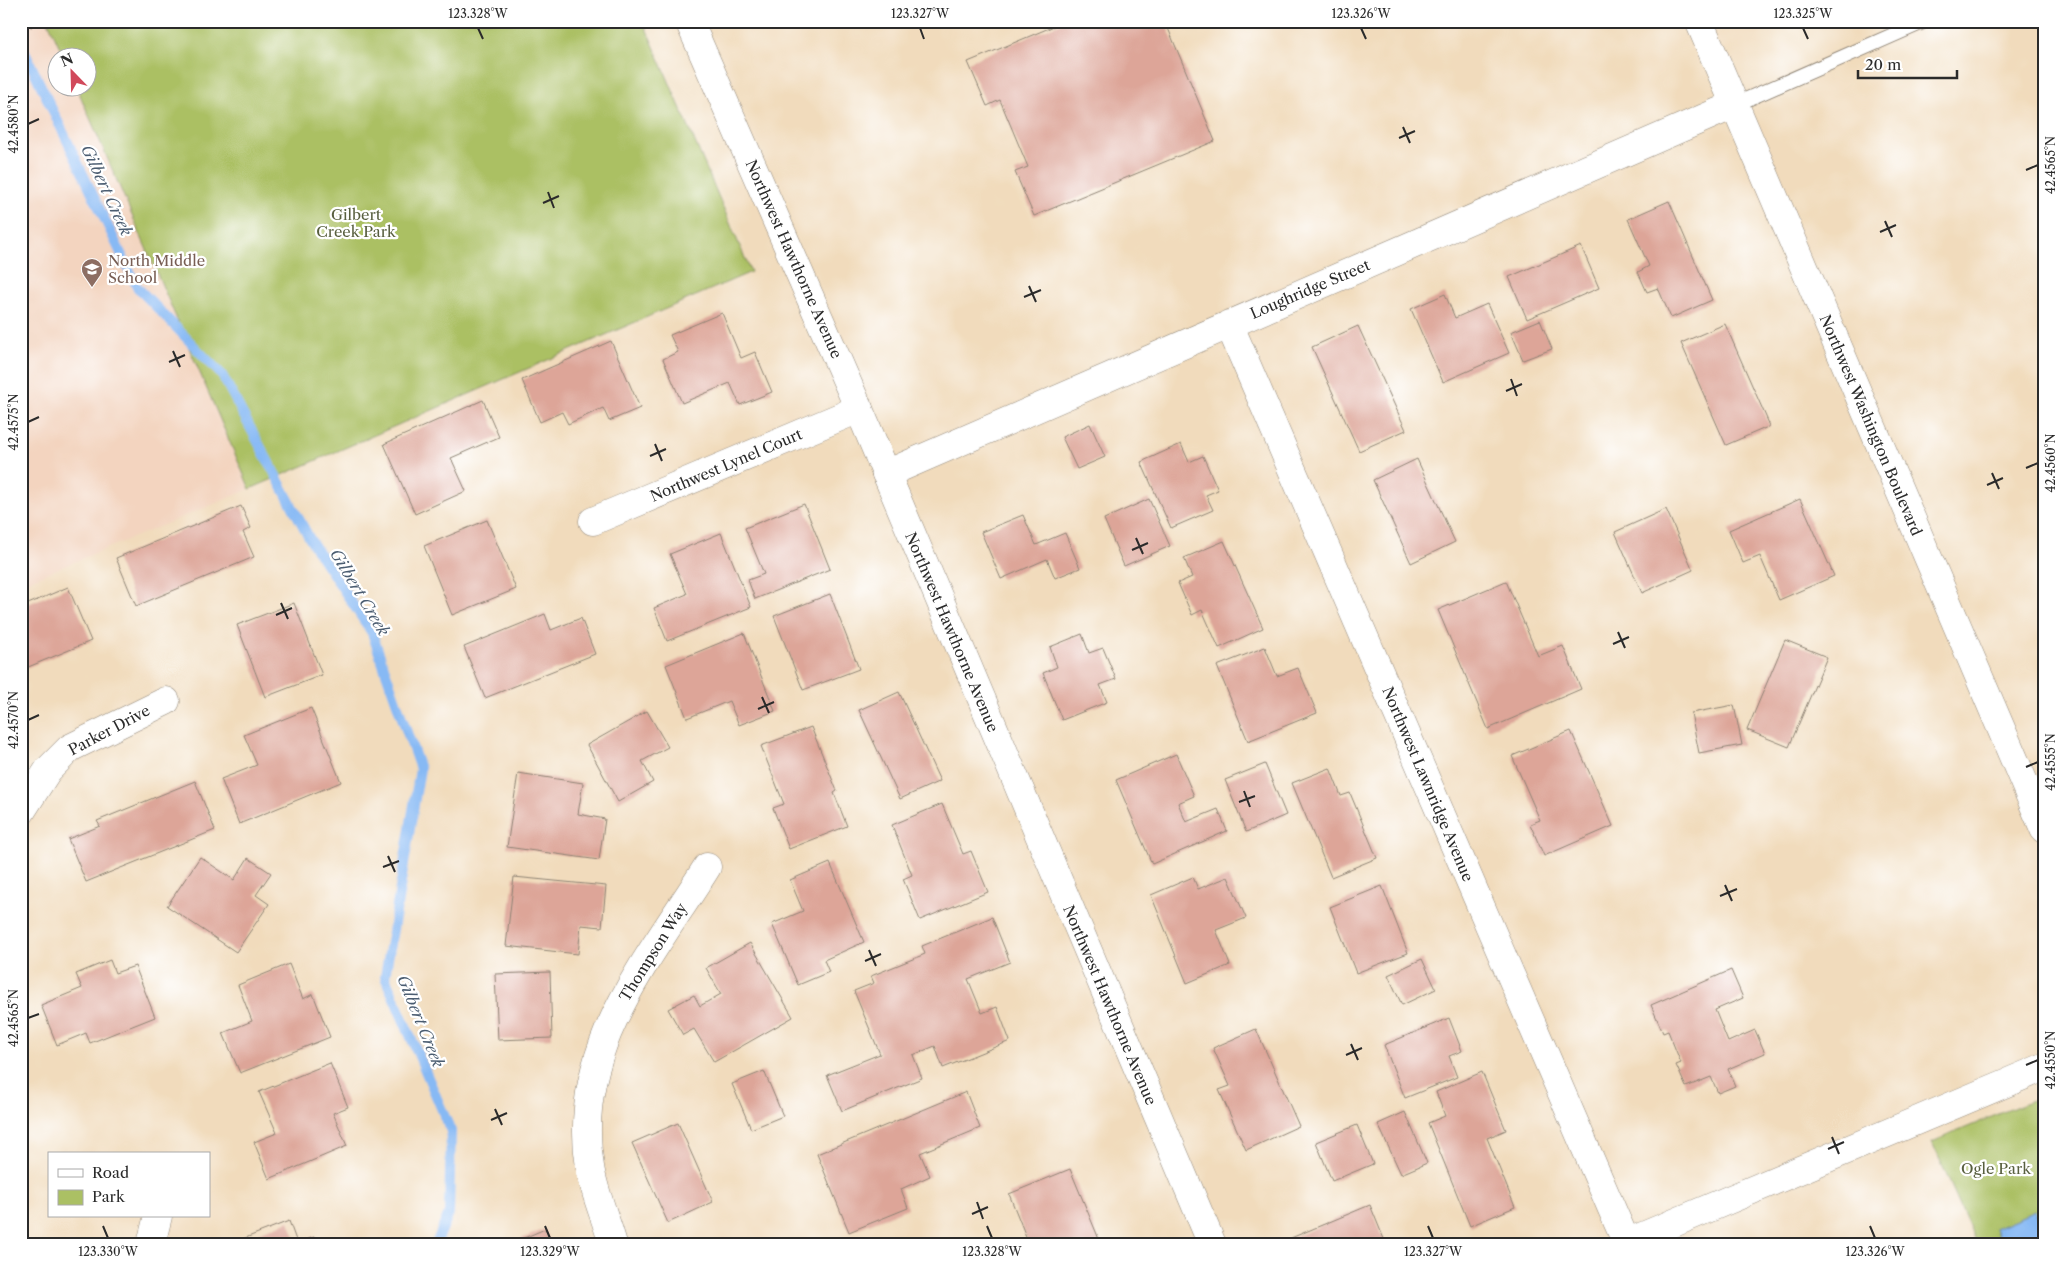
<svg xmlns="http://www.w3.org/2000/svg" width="2065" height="1265" viewBox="0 0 2065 1265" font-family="'Libre Caslon Text',serif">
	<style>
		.built { fill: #f3d4bf }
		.green { fill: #abc064; stroke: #6b7648 }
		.water { fill: #87b9f4; stroke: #597290 }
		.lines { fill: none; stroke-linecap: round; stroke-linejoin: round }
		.stream { stroke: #87b9f4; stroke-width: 10 }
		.building { fill: #dda598 }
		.service-casing { stroke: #8e8374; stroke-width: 16 }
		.minor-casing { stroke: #8e8374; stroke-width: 29 }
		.tertiary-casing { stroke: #8e8374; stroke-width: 29 }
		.path { stroke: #8e8374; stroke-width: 3; stroke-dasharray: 1 4; stroke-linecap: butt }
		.service { stroke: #fff; stroke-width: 14 }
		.minor { stroke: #fff; stroke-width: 28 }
		.tertiary { stroke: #fff; stroke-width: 28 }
		.ticks { fill: none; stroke: #2b2b2b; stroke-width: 2 }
		.labels { text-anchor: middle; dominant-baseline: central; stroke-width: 4.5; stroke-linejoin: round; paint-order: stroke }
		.park-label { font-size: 15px; fill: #585f3f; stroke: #fff }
		.street-label { font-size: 15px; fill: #2b2b2b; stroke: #fff }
		.education-label { font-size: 15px; fill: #785e54; stroke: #fff; text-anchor: start }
		.water-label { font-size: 16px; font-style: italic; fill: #4b5d71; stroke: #fff }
		.neatline { fill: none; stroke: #2b2b2b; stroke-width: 2 }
		.ticks-label { font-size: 12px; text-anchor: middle; fill: #2b2b2b }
	</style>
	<rect width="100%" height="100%" fill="#fff"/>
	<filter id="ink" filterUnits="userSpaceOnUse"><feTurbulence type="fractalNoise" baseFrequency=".02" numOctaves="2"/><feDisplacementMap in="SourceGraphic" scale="10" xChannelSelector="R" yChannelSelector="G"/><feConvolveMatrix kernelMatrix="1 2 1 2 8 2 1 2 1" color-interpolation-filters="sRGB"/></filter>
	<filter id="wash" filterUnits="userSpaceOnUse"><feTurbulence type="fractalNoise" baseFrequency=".0096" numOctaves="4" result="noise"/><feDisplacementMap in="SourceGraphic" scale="20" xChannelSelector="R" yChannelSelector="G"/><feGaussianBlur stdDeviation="1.12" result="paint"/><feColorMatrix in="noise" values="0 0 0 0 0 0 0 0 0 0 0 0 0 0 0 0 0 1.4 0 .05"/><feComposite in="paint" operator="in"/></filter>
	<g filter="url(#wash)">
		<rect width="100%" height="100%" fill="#f1dbbc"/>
		<!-- built -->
		<path class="built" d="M 21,21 L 48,21 L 64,57 L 58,58 L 58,88 L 77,88 L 250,489 L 21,584 Z"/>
		<!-- green -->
		<path class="green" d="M 48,21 L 643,21 L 751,272 L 250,489 L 77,88 L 88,88 L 88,58 L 64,57 Z
			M 2044,1095 L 2044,1244 L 1977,1244 L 1932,1142 Z"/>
		<!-- water -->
		<path class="water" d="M 2035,1211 L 2044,1232 L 2044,1244 L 2001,1244 L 1995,1228 Z"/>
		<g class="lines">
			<!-- stream -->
			<path class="stream" d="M 21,44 L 137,287 L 222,375 L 311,541 L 372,633 L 420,769 L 385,977 L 451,1131 L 449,1213 L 436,1244"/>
		</g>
		<g id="blocks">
			<!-- building -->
			<path class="building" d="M 1066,21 L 1165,21 L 1215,141 L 1034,216 L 1015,172 L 1028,167 L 1000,100 L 987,106 L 968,62 Z
				M 1669,201 L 1712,300 L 1671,318 L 1658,288 L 1647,292 L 1638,272 L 1649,266 L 1628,219 Z
				M 1581,246 L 1599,288 L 1527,319 L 1509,277 Z
				M 1445,294 L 1455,318 L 1487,304 L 1509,353 L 1443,382 L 1411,309 Z
				M 722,313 L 741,358 L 755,352 L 772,392 L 740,405 L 730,383 L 682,403 L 663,359 L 678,352 L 670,335 Z
				M 1540,320 L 1552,349 L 1523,360 L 1511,332 Z
				M 1725,324 L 1770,426 L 1726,445 L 1681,343 Z
				M 1358,326 L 1406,430 L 1359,451 L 1312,347 Z
				M 611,341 L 640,408 L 609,421 L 603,408 L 568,424 L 562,412 L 540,422 L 522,380 Z
				M 483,400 L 499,437 L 451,458 L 466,491 L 415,514 L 384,444 Z
				M 1090,424 L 1105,457 L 1077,469 L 1062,437 Z
				M 1181,444 L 1189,462 L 1203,456 L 1218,490 L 1206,495 L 1213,510 L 1171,528 L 1141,462 Z
				M 1417,459 L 1455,542 L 1411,563 L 1373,480 Z
				M 1149,499 L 1170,546 L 1124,566 L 1104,519 Z
				M 1800,499 L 1834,576 L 1779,600 L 1760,556 L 1743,563 L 1729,530 Z
				M 804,504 L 830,569 L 755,599 L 748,580 L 764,574 L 745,528 Z
				M 241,506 L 251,528 L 243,532 L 254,557 L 136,606 L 116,558 Z
				M 1666,509 L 1693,570 L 1642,593 L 1615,532 Z
				M 1023,515 L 1036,545 L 1065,533 L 1080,568 L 1055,578 L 1047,559 L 1001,579 L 981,532 Z
				M 487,520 L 516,589 L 452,615 L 424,546 Z
				M 721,533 L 751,607 L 667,641 L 654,608 L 687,594 L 670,554 Z
				M 1224,541 L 1263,628 L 1219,648 L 1202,610 L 1192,615 L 1178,583 L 1192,577 L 1184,558 Z
				M 1506,581 L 1538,656 L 1563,646 L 1581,689 L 1488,729 L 1438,610 Z
				M 68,587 L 91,641 L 21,670 L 21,607 Z
				M 830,594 L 859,669 L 803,690 L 774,616 Z
				M 294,603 L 322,675 L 265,697 L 237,625 Z
				M 545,614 L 551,630 L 581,618 L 595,654 L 485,698 L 464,647 Z
				M 744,633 L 775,711 L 739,725 L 729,701 L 687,718 L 666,665 Z
				M 1082,634 L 1089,653 L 1103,648 L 1116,679 L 1100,685 L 1107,702 L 1062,720 L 1043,673 L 1057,667 L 1050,647 Z
				M 1785,640 L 1827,657 L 1789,747 L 1747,730 Z
				M 1265,647 L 1277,676 L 1298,668 L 1317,713 L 1248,741 L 1217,666 Z
				M 899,692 L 940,781 L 900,799 L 859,710 Z
				M 1734,705 L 1742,745 L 1699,753 L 1691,713 Z
				M 311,708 L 341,782 L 239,824 L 221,779 L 257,765 L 244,735 Z
				M 647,711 L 668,747 L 642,761 L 653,782 L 618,802 L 587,745 Z
				M 811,727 L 837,791 L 834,793 L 847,826 L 789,849 L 773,808 L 784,804 L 761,746 Z
				M 1571,731 L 1613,826 L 1544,856 L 1530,824 L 1540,820 L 1512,756 Z
				M 1176,754 L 1194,796 L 1178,803 L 1186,822 L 1218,809 L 1227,831 L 1152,864 L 1116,780 Z
				M 1265,764 L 1286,815 L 1246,832 L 1225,780 Z
				M 1330,768 L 1341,796 L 1350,793 L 1377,858 L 1331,877 L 1292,783 Z
				M 518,773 L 583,783 L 578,814 L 605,819 L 599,860 L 507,847 Z
				M 195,781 L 215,830 L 86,882 L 68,839 L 100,826 L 97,821 Z
				M 942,804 L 963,854 L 971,851 L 988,892 L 920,920 L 903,879 L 912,875 L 892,825 Z
				M 200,857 L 234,880 L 248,858 L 271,873 L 256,895 L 269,904 L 236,952 L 167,906 Z
				M 830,863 L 864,942 L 824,960 L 829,972 L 798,985 L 772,924 L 803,911 L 790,880 Z
				M 514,877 L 606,886 L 602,927 L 581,925 L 578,954 L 506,946 Z
				M 1193,877 L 1198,889 L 1228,877 L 1246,918 L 1216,930 L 1230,965 L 1187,983 L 1151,895 Z
				M 1382,886 L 1408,953 L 1356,973 L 1330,907 Z
				M 992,917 L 1010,962 L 968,979 L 982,1013 L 997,1007 L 1010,1041 L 943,1068 L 935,1046 L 913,1055 L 922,1078 L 842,1111 L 827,1075 L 880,1054 L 854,991 L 874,983 L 871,976 L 925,954 L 922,946 Z
				M 750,943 L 793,1017 L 714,1062 L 694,1029 L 683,1035 L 668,1009 L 694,995 L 700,1006 L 721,994 L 706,968 Z
				M 1422,959 L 1436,989 L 1402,1005 L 1388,975 Z
				M 110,960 L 115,973 L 135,966 L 155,1017 L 90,1043 L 86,1033 L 57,1045 L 41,1005 L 82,988 L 76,974 Z
				M 289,964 L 303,999 L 313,994 L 330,1037 L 240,1073 L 223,1033 L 252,1021 L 238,985 Z
				M 1731,970 L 1743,998 L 1715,1010 L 1728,1042 L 1755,1030 L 1765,1053 L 1728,1069 L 1735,1086 L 1718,1093 L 1711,1077 L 1686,1087 L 1676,1065 L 1681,1063 L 1668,1031 L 1663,1033 L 1651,1005 Z
				M 550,972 L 552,1038 L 498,1040 L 495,974 Z
				M 1449,1018 L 1462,1051 L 1449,1056 L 1457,1077 L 1405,1098 L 1384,1045 Z
				M 1256,1029 L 1299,1126 L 1246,1150 L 1219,1090 L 1230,1086 L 1213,1048 Z
				M 330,1063 L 348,1107 L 333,1113 L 347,1146 L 269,1179 L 254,1142 L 277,1133 L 259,1092 Z
				M 764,1071 L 783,1116 L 751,1129 L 732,1084 Z
				M 1482,1072 L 1506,1130 L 1487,1138 L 1515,1207 L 1470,1226 L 1428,1123 L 1445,1116 L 1436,1092 Z
				M 966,1092 L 980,1128 L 920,1153 L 930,1176 L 901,1189 L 908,1208 L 849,1232 L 817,1154 Z
				M 1405,1112 L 1427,1163 L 1401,1174 L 1378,1124 Z
				M 678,1123 L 713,1202 L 668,1223 L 632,1143 Z
				M 1357,1125 L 1373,1164 L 1332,1181 L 1316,1142 Z
				M 1070,1169 L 1101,1244 L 1029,1244 L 1009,1194 Z
				M 1370,1205 L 1386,1244 L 1294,1244 L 1291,1238 Z
				M 289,1221 L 297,1243 L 314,1237 L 316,1244 L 230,1244 Z
				M 545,1229 L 551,1244 L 510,1244 Z"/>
		</g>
	</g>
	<g filter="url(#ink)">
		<use href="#blocks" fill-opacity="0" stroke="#8e8374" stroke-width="1"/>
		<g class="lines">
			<!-- service casing -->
			<g class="service-casing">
				<path id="service" d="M 1734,105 L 1925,21"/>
			</g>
			<!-- minor casing -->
			<g class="minor-casing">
				<path id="minor" d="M 1229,324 L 1627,1244
					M 886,474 L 1734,105
					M 593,521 L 859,409
					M 21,812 L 48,770 L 70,748 L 166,701
					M 151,1244 L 158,1216
					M 613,1244 C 606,1219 594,1193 590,1167 C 570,1049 649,960 707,867
					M 1624,1244 L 2044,1067"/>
			</g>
			<!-- tertiary casing -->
			<g class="tertiary-casing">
				<path id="tertiary" d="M 689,21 L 859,409 L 1212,1244
					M 1699,21 L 2044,829"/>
			</g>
			<!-- path -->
			<path class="path" d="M 21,30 L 44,21"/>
			<!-- service -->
			<use href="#service" class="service"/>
			<!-- minor -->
			<use href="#minor" class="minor"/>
			<!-- tertiary -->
			<use href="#tertiary" class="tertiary"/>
		</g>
	</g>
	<!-- ticks -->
	<path class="ticks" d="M 478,28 L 483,39M 920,28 L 924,39M 1361,28 L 1366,39M 1803,28 L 1808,39M 28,124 L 39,119M 1403,127 L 1410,143M 1399,138 L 1415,131M 2026,170 L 2038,165M 548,192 L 554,208M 543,203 L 559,196M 1885,221 L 1892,237M 1880,232 L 1896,225M 1029,286 L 1036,302M 1024,297 L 1041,290M 173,351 L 180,367M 169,362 L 185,355M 1511,379 L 1517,396M 1506,391 L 1522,384M 28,422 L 39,417M 655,444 L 662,461M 650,456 L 666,449M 2026,468 L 2038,463M 1992,473 L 1999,489M 1987,485 L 2003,478M 1136,538 L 1143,554M 1132,550 L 1148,543M 281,603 L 288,619M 276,615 L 292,608M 1618,632 L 1625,648M 1613,644 L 1629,637M 762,697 L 769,713M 758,709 L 774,702M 28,720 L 39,715M 2026,767 L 2038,762M 1244,791 L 1250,807M 1239,802 L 1255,796M 388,856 L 395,872M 383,867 L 399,861M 1725,885 L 1732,901M 1720,896 L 1737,889M 869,950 L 876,966M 865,961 L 881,954M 28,1018 L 39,1014M 1351,1044 L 1358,1060M 1346,1055 L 1362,1048M 2026,1065 L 2038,1060M 495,1109 L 502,1125M 491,1120 L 507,1113M 1832,1137 L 1839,1154M 1828,1149 L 1844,1142M 977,1202 L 983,1219M 972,1214 L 988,1207M 103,1226 L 108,1238M 545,1226 L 550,1238M 987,1226 L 992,1238M 1428,1226 L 1433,1238M 1870,1226 L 1875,1238"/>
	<!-- icons -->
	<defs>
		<g id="school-pin" transform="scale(1.125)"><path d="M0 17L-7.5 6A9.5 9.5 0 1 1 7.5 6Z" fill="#8d6e63" stroke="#fff"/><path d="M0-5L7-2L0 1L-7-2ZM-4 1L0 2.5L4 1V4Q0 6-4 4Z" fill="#fff"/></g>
	</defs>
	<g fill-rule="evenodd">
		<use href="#school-pin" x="92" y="269"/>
	</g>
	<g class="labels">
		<!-- park labels -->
		<g class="park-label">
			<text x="356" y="214">Gilbert<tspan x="356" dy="17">Creek Park</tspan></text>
			<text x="1996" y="1168">Ogle Park</text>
		</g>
		<!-- street labels -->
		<g class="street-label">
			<text transform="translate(794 259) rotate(66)">Northwest Hawthorne Avenue</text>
			<text transform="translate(1310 289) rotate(-23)">Loughridge Street</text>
			<text transform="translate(1871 425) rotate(67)">Northwest Washington Boulevard</text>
			<text transform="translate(726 465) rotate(-23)">Northwest Lynel Court</text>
			<text transform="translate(952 632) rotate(67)">Northwest Hawthorne Avenue</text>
			<text transform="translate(109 730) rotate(-28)">Parker Drive</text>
			<text transform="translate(1428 784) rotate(67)">Northwest Lawnridge Avenue</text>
			<text transform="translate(653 952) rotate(-58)">Thompson Way</text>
			<text transform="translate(1110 1005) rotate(67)">Northwest Hawthorne Avenue</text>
		</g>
		<!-- education labels -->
		<g class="education-label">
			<text x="108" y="260">North Middle<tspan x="108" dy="17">School</tspan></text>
		</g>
		<!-- water labels -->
		<g class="water-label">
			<text transform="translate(107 190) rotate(65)">Gilbert Creek</text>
			<text transform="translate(360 592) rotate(59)">Gilbert Creek</text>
			<text transform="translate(421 1021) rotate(68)">Gilbert Creek</text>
		</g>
	</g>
	<!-- margin -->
	<rect width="2065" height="1265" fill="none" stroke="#fff" stroke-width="55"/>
	<!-- legend -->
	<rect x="48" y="1152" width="162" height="65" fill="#ffffff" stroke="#aaaaaa"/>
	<rect x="58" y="1169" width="25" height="8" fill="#ffffff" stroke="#aaaaaa"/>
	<text x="92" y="1178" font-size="15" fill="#2b2b2b">Road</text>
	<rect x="58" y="1190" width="25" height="15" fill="#abc064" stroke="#aaaaaa"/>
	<text x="92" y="1202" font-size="15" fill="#2b2b2b">Park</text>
	<!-- north arrow -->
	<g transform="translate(72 72) rotate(337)"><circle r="24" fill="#ffffff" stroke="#aaaaaa"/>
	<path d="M0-4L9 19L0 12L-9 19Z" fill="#d1495b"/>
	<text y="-8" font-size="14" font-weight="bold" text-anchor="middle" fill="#2b2b2b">N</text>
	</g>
	<!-- scale -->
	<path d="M1858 70v8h99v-8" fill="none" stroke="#2b2b2b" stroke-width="2.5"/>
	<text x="1865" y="70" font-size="15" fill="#2b2b2b" stroke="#ffffff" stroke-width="4" paint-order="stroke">20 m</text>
	<rect x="28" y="28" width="2010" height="1210" class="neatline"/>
	<g class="ticks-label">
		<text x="478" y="18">123.328°W</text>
		<text x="920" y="18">123.327°W</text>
		<text x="1361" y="18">123.326°W</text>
		<text x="1803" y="18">123.325°W</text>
		<text transform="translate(14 124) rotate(-90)" y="4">42.4580°N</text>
		<text transform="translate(2051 165) rotate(-90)" y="4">42.4565°N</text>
		<text transform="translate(14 422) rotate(-90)" y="4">42.4575°N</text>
		<text transform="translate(2051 463) rotate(-90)" y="4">42.4560°N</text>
		<text transform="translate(14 720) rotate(-90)" y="4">42.4570°N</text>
		<text transform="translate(2051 762) rotate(-90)" y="4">42.4555°N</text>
		<text transform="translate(14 1018) rotate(-90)" y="4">42.4565°N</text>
		<text transform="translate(2051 1060) rotate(-90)" y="4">42.4550°N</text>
		<text x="108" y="1256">123.330°W</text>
		<text x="550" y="1256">123.329°W</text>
		<text x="992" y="1256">123.328°W</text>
		<text x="1433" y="1256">123.327°W</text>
		<text x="1875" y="1256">123.326°W</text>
	</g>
</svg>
